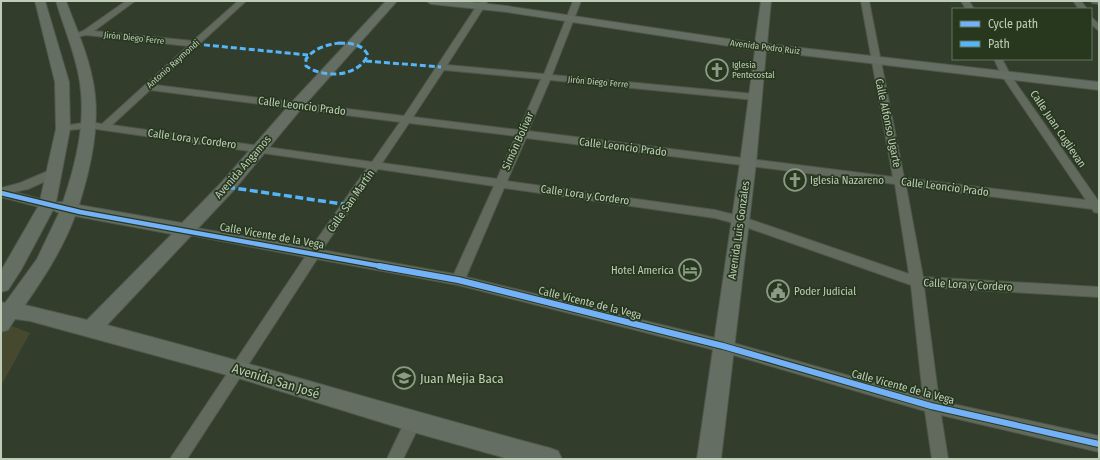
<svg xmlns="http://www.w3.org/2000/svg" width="1100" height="460" viewBox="0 0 1100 460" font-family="'Fira Sans Condensed',sans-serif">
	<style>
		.green { fill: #47492f }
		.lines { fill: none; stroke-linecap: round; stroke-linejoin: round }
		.street-casing { stroke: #4f574b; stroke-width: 2 }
		.secondary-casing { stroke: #4f574b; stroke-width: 2 }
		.street { fill: #616a5d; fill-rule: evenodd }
		.secondary { fill: #656e62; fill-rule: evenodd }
		.quiet-far1 { stroke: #56b5f8; stroke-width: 3; stroke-dasharray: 6 3; stroke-linecap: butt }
		.quiet { stroke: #56b5f8; stroke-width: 3.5; stroke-dasharray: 8 3.5; stroke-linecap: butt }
		.cycleway-far1-casing { stroke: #27381f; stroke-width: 7 }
		.cycleway-casing { stroke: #27381f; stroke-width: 8 }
		.cycleway-far1 { stroke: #73b2f8; stroke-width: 4.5 }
		.cycleway { stroke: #73b2f8; stroke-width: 6 }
		.labels { text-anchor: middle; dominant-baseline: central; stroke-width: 3.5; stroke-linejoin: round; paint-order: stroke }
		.far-street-label { font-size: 9px; fill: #bdcdb8; stroke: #27381f }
		.far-poi-label { font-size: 9px; fill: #bdcdb8; stroke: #27381f; text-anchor: start }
		.street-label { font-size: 11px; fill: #bdcdb8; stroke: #27381f }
		.poi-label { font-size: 11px; fill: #bdcdb8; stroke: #27381f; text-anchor: start }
		.near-poi-label { font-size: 13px; fill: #bdcdb8; stroke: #27381f; text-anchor: start }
		.near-street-label { font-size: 13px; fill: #bdcdb8; stroke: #27381f }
	</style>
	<rect width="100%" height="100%" fill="#323d2c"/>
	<!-- green -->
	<path class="green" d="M 12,326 L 30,333 L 1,386 L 1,334 Z"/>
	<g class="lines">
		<!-- street casing -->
		<g class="street-casing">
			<path id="street" d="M 126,1 L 135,1 L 94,31 L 193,41 L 238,1 L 246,1 L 155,85 L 404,116 L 480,1 L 488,1 L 447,65 L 544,74 L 573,1 L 581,1 L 552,75 L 755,94 L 760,97 L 755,100 L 550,80 L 528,131 L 893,177 L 861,1 L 869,1 L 904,178 L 1086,200 L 1002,76 L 994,59 L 1002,59 L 1011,76 L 1099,202 L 1099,213 L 1094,212 L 1092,209 L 906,186 L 923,277 L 1099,287 L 1099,297 L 924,287 L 939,401 L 1099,436 L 1099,452 L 941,415 L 948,459 L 932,459 L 925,411 L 723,352 L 458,285 L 317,259 L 187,459 L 170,459 L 305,257 L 185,234 L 181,233 L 179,230 L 181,227 L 185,226 L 311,248 L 367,168 L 89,128 L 59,131 L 58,129 L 59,127 L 63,126 L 89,122 L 102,124 L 188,46 L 86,35 L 73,38 L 69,36 L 83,31 ZM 444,70 L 541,79 L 519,130 L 413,117 ZM 150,90 L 400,122 L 372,162 L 112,125 ZM 409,123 L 516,136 L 497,179 L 382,163 ZM 526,138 L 895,184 L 909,274 L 743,217 L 715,210 L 507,181 ZM 378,169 L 494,186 L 454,274 L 322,250 ZM 504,188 L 715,218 L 737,224 L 911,285 L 923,397 L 723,340 L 466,277 Z
				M 961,1 L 969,1 L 974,9 L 966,9 Z
				M 1073,1 L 1081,1 L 1087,9 L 1079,9 Z
				M 1091,17 L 1099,24 L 1099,31 L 1091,24 Z
				M 55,168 L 60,172 L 59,175 L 28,189 L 14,192 L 51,202 L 53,205 L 51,208 L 47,209 L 1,197 L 1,188 L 20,183 Z
				M 413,415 L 419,417 L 421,422 L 403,459 L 387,459 L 407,417 Z"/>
		</g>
		<!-- secondary casing -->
		<g class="secondary-casing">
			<path id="secondary" d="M 35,1 L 45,1 L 69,82 L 70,129 L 56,202 L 63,202 C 76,164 86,123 80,83 C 76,55 64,28 56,1 L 66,1 C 76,28 88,54 93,82 C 101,123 91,166 79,205 L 182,223 L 221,183 L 291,103 L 386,1 L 397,1 L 301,109 L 233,191 L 107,325 C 255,364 402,409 550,448 L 558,451 L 562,459 L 509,459 L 413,432 L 238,378 L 30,321 L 15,319 L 8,330 L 1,332 L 1,302 L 5,303 L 37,259 L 59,213 L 53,210 L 21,270 L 8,290 L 1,292 L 1,271 L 39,205 L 56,129 L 55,82 ZM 75,216 L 172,234 L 87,320 L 25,305 C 45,276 63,248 75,216 Z
				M 426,1 L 462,1 L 507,6 L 755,43 L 761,1 L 771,1 L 767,44 L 1099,82 L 1099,90 L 766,51 L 756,163 L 721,459 L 697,459 L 740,163 L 755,50 L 507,12 L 431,4 Z
				M 1091,1 L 1099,1 L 1099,4 L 1092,3 Z"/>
		</g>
		<!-- street -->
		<use href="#street" class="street"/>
		<!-- secondary -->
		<use href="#secondary" class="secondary"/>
		<!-- quiet-far1 -->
		<path class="quiet-far1" d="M 339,43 C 351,43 362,44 368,55 C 358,77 325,79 306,66 L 306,59 C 314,48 326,45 339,43 Z
			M 195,44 L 308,55
			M 366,61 L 441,67"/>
		<!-- quiet -->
		<path class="quiet" d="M 227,187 L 349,205"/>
		<!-- cycleway-far1 casing -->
		<g class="cycleway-far1-casing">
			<path id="cycleway-far1" d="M 1,193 L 80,212 L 385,267"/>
		</g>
		<!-- cycleway casing -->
		<g class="cycleway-casing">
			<path id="cycleway" d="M 379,266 L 458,280 L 723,346 L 931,406 L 1099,444"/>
		</g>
		<!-- cycleway-far1 -->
		<use href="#cycleway-far1" class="cycleway-far1"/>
		<!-- cycleway -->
		<use href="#cycleway" class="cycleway"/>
	</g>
	<!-- icons -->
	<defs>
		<g id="church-ring" transform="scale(1.15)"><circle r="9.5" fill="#27381f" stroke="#8c9b87" stroke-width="1.5"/><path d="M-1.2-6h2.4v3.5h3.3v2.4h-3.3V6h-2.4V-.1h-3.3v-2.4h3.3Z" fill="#8c9b87"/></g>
		<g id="hotel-ring" transform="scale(1.15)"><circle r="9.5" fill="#27381f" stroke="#8c9b87" stroke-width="1.5"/><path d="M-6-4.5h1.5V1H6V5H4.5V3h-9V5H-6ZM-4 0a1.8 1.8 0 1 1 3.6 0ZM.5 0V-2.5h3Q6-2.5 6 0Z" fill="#8c9b87"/></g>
		<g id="civic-ring" transform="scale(1.15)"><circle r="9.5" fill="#27381f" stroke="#8c9b87" stroke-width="1.5"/><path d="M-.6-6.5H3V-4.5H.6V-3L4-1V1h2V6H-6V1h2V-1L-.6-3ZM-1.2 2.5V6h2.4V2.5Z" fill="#8c9b87"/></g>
		<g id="university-ring" transform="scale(1.15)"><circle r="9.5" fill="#27381f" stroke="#8c9b87" stroke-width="1.5"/><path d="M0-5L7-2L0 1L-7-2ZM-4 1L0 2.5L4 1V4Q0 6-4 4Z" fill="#8c9b87"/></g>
	</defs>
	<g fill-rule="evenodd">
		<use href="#church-ring" x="717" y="70"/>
		<use href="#church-ring" x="795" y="180"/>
		<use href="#hotel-ring" x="690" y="270"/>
		<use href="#civic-ring" x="778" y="291"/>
		<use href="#university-ring" x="404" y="378"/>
	</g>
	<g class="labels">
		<!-- far-street labels -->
		<g class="far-street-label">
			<text transform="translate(134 38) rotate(6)">Jirón Diego Ferre</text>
			<text transform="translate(765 47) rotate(7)">Avenida Pedro Ruiz</text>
			<text transform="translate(173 64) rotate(-42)">Antonio Raymondi</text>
			<text transform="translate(598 82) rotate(5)">Jirón Diego Ferre</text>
		</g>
		<!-- far-poi labels -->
		<g class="far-poi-label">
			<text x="732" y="65">Iglesia<tspan x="732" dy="10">Pentecostal</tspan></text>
		</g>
		<!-- street labels -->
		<g class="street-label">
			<text transform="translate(302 106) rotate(7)">Calle Leoncio Prado</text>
			<text transform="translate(888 123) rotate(78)">Calle Alfonso Ugarte</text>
			<text transform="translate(1058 129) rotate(56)">Calle Juan Cuglievan</text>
			<text transform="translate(192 139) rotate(8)">Calle Lora y Cordero</text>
			<text transform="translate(518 141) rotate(-66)">Simón Bolívar</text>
			<text transform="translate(623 147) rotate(7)">Calle Leoncio Prado</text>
			<text transform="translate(243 167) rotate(-49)">Avenida Angamos</text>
			<text transform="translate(945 187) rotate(7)">Calle Leoncio Prado</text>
			<text transform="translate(585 195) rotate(8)">Calle Lora y Cordero</text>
			<text transform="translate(351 201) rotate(-55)">Calle San Martín</text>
			<text transform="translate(739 230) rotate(-82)">Avenida Luis Gonzáles</text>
			<text transform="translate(272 236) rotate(10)">Calle Vicente de la Vega</text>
			<text transform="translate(968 285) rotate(3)">Calle Lora y Cordero</text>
			<text transform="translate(590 303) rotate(14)">Calle Vicente de la Vega</text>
			<text transform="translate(903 387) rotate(15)">Calle Vicente de la Vega</text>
		</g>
		<!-- poi labels -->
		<g class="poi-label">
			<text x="810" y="180">Iglesia Nazareno</text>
			<text x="674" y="270" text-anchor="end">Hotel America</text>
			<text x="794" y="291">Poder Judicial</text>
		</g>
		<!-- near-poi labels -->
		<g class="near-poi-label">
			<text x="420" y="378">Juan Mejia Baca</text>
		</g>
		<!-- near-street labels -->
		<g class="near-street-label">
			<text transform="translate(276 381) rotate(17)">Avenida San José</text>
		</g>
	</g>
	<!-- border -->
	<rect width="1100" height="460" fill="none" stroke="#bdcdb8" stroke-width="4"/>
	<!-- legend -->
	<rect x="952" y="8" width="140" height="52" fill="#27381f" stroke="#63745c"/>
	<rect x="960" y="21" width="20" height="6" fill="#73b2f8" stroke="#63745c"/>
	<text x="988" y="28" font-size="12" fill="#bdcdb8">Cycle path</text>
	<rect x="960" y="41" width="20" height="6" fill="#56b5f8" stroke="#63745c"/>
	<text x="988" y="48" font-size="12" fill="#bdcdb8">Path</text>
</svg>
